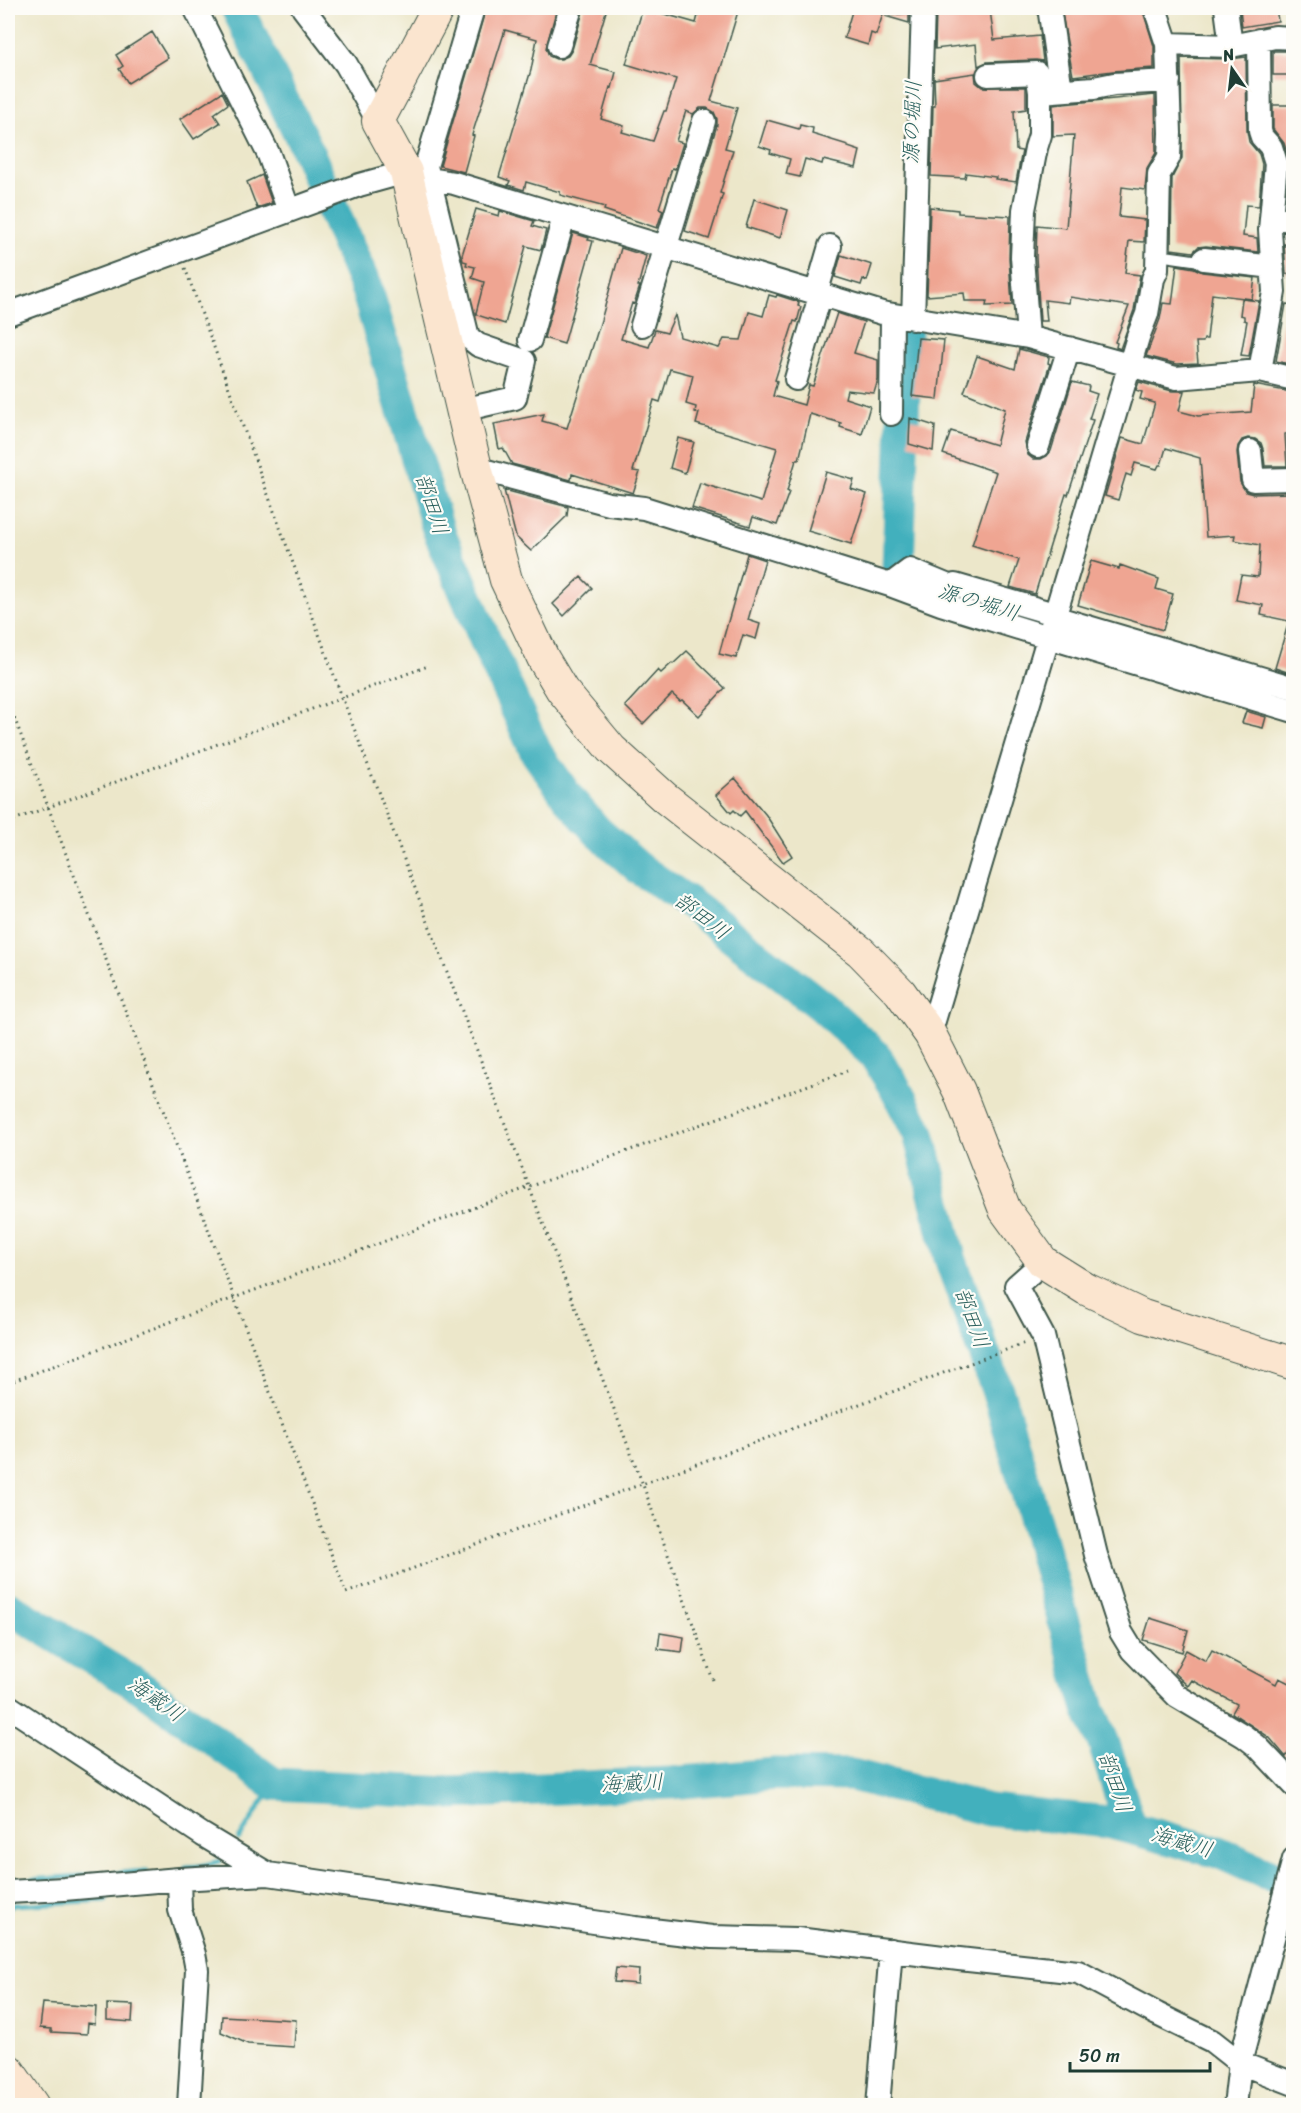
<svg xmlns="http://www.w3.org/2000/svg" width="1301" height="2113" viewBox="0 0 1301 2113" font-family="Sriracha,'Klee One',sans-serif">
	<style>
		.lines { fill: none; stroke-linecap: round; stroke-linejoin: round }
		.stream { stroke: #42b0bd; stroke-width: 5 }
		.river { stroke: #42b0bd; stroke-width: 33 }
		.building { fill: #efa592 }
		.lane-casing { stroke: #3e564a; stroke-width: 14 }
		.street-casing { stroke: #3e564a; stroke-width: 26 }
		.secondary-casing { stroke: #3e564a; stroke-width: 34 }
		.path { stroke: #3e564a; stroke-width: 3; stroke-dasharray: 1.5 4.5; stroke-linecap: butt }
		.lane { stroke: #fff; stroke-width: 10 }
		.street { stroke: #fff; stroke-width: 22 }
		.secondary { stroke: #fbe5cf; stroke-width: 32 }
		.labels { text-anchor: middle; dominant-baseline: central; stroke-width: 4.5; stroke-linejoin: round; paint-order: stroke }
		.water-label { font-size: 21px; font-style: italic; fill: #2a605d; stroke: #fdfcf7 }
	</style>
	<rect width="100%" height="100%" fill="#fdfcf7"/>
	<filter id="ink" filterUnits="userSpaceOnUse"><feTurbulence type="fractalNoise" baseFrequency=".0167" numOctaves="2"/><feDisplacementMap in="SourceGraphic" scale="12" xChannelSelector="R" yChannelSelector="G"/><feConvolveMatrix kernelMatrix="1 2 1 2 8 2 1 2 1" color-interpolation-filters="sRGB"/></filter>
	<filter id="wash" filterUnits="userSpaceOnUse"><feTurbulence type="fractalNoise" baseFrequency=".008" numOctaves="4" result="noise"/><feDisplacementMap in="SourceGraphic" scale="24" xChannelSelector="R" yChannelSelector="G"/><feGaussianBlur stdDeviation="1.35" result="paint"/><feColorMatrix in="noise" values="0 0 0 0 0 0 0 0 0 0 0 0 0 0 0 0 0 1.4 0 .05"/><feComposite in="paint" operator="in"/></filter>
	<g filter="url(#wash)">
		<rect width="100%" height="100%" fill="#ece7ca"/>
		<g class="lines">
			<!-- stream -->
			<path class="stream" d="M 239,1839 L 274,1784
				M 186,1867 L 201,1866 L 220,1861
				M 30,1880 L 146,1871
				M 8,1909 L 13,1905 L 106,1900"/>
			<!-- river -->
			<path class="river" d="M 237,8 L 306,147 L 367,290 L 438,529 L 490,651 L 536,752 L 569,799 L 597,831 L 640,869 L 688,902 L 823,1007 L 874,1054 L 894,1086 L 919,1134 L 950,1258 L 1000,1398 L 1089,1709 L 1103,1741 L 1131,1828
				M 906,329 L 898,569 L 908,581 L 1029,619
				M 8,1607 L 139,1686 L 274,1784 L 450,1793 L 671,1783 L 775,1774 L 852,1775 L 989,1810 L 1108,1822 L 1218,1852 L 1294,1886"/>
		</g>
		<g id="blocks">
			<!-- building -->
			<path class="building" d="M 486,8 L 557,8 L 546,48 L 549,56 L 556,59 L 561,59 L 568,56 L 572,50 L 584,8 L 607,8 L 590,65 L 616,72 L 612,88 L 610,87 L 601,119 L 624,126 L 622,132 L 653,141 L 664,111 L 666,111 L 676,79 L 626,64 L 643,8 L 696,23 L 700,8 L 739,8 L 711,101 L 737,108 L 725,148 L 733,150 L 720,193 L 723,194 L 709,239 L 685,231 L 717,125 L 717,119 L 714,112 L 707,108 L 700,108 L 693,114 L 686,111 L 676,141 L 683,143 L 675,169 L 672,168 L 659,208 L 663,210 L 657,228 L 604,210 L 605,207 L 560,195 L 560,192 L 526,182 L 524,190 L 508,185 L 510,181 L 499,177 L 531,70 L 537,39 L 505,30 L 472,135 L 474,136 L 464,172 L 440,166 Z
				M 853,8 L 885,8 L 876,35 L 871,33 L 868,45 L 844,38 Z
				M 953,8 L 973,8 L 974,11 L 990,10 L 994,40 L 1040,36 L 1043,61 L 1036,60 L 987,62 L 978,66 L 976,44 L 935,49 L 936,10 Z
				M 1061,8 L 1142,8 L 1154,46 L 1154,68 L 1113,71 L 1073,76 Z
				M 1240,8 L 1276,8 L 1278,21 L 1242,27 Z
				M 909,13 L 909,23 L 885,16 Z
				M 152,32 L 168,58 L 128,83 L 119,69 L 123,66 L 116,55 Z
				M 1273,51 L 1293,51 L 1293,75 L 1273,75 Z
				M 1246,57 L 1247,131 L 1249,142 L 1259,154 L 1262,164 L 1259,206 L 1246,205 L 1243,236 L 1257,238 L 1258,252 L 1206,246 L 1198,247 L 1193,252 L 1171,249 L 1172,178 L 1182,158 L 1181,58 L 1231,59 Z
				M 975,73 L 976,82 L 982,87 L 1026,87 L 1026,109 L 1014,111 L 1016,150 L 1022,151 L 1016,182 L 995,179 L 996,177 L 966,173 L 965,178 L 931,176 L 933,106 L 935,106 L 934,79 Z
				M 222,92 L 228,104 L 214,114 L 220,123 L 194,139 L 180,119 Z
				M 1155,95 L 1156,153 L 1147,168 L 1145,190 L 1122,187 L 1119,217 L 1145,220 L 1144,242 L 1129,241 L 1125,273 L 1140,275 L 1134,310 L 1120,349 L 1116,347 L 1117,343 L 1115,342 L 1129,306 L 1070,297 L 1069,303 L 1045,300 L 1047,321 L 1040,321 L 1036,257 L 1037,225 L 1066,228 L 1074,135 L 1053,136 L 1053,105 Z
				M 1273,105 L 1293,105 L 1293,206 L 1286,206 L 1289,159 L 1284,143 L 1273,129 Z
				M 767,120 L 799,129 L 800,125 L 813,128 L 812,134 L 848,145 L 848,147 L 860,151 L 856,168 L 823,160 L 822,164 L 805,159 L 800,177 L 786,174 L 790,159 L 770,153 L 771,150 L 759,146 Z
				M 262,175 L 272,203 L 257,208 L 247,182 Z
				M 754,199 L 788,210 L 780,238 L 746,227 Z
				M 930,207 L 958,210 L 958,213 L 1010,216 L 1009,258 L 1012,305 L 986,306 L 987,301 L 965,301 L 964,293 L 927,296 Z
				M 476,209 L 499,216 L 500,211 L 534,221 L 532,226 L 546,230 L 541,250 L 526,246 L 505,324 L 477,315 L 476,313 L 484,282 L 472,278 L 475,267 L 466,265 L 467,262 L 463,261 L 462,255 Z
				M 573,233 L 589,238 L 588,240 L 593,241 L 564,344 L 544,338 Z
				M 1284,244 L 1293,246 L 1293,276 L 1286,274 Z
				M 621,248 L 646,256 L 638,286 L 640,286 L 634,304 L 632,303 L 621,339 L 649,347 L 655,330 L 667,333 L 675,315 L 680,337 L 719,348 L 724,339 L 741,340 L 749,312 L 763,316 L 769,295 L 776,297 L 777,295 L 799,302 L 798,306 L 801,307 L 797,322 L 794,321 L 775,380 L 777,381 L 773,396 L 804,405 L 809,385 L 813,386 L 837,313 L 864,322 L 854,353 L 878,360 L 878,380 L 874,393 L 847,390 L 845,398 L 870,406 L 862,434 L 840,427 L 841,423 L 810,414 L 799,460 L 796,460 L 787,491 L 789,492 L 777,525 L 753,517 L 750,526 L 692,508 L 700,483 L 761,502 L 777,448 L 696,424 L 699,413 L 695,412 L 696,407 L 686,404 L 693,375 L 670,369 L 660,402 L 654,400 L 633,471 L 640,472 L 633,493 L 572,474 L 571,480 L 512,464 L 503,448 L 499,449 L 494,424 L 544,414 L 542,421 L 567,428 L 602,317 Z
				M 841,255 L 872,265 L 867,281 L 863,279 L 861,285 L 835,277 Z
				M 1177,265 L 1194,268 L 1202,272 L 1255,278 L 1252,299 L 1212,294 L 1207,339 L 1204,339 L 1203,342 L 1196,342 L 1198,363 L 1177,364 L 1146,356 L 1160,319 L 1163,303 L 1172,304 Z
				M 1242,299 L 1259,301 L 1249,356 L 1241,355 L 1247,321 L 1244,320 L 1244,316 L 1240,315 Z
				M 1286,304 L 1293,305 L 1293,365 L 1276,361 Z
				M 918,338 L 944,340 L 938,399 L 912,396 Z
				M 1019,349 L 1049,357 L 1048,363 L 1050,364 L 1025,442 L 1028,455 L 1033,459 L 1041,459 L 1047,456 L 1051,451 L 1072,382 L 1089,386 L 1088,391 L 1097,394 L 1089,419 L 1093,420 L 1068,495 L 1066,494 L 1035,594 L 1010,587 L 1019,560 L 972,545 L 996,472 L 943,454 L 951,431 L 996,445 L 1005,409 L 964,392 L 977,356 L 1015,369 Z
				M 1139,382 L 1172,391 L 1184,391 L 1179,411 L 1198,416 L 1251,412 L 1254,385 L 1291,392 L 1288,414 L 1290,433 L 1285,434 L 1287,466 L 1265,466 L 1263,449 L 1261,443 L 1255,439 L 1248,438 L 1242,440 L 1238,446 L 1237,452 L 1240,482 L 1246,492 L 1253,494 L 1293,493 L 1293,674 L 1275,668 L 1289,621 L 1261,615 L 1263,605 L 1236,600 L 1241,575 L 1258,577 L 1260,545 L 1234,540 L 1235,535 L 1206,537 L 1200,458 L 1166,448 L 1161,465 L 1159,465 L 1157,469 L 1135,463 L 1131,476 L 1126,474 L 1118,500 L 1105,496 L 1122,438 L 1143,444 L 1155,403 L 1140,399 L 1142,392 L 1136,390 Z
				M 910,418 L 935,426 L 933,451 L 909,444 Z
				M 678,438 L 694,442 L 685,473 L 670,468 Z
				M 826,472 L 854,480 L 851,489 L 867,494 L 851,544 L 808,531 Z
				M 504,490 L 568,507 L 567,516 L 531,551 L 516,537 Z
				M 747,554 L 765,560 L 748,620 L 760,624 L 756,639 L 743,635 L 736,658 L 719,654 Z
				M 1091,561 L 1119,569 L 1120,565 L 1159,579 L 1156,589 L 1173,594 L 1163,630 L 1078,605 Z
				M 581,577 L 592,588 L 564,616 L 553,604 Z
				M 687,651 L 725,688 L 699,716 L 682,700 L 680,701 L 672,694 L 643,724 L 625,706 L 658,670 L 661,673 L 672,663 L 673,664 Z
				M 1246,711 L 1266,717 L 1263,728 L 1242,723 Z
				M 735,778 L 766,815 L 792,856 L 783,862 L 745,811 L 740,816 L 734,810 L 731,813 L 716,795 Z
				M 1150,1618 L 1188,1630 L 1182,1652 L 1143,1640 Z
				M 660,1633 L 684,1637 L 682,1652 L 658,1649 Z
				M 1186,1650 L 1206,1661 L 1212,1650 L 1276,1684 L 1279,1678 L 1293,1685 L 1293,1745 L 1286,1757 L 1269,1737 L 1232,1713 L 1237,1704 L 1192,1680 L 1188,1686 L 1174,1673 Z
				M 616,1968 L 639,1970 L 638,1984 L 614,1982 Z
				M 43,2003 L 96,2007 L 95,2024 L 88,2023 L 87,2034 L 51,2032 L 51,2029 L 40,2028 Z
				M 107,2004 L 133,2005 L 132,2022 L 107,2020 Z
				M 222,2016 L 296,2020 L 294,2047 L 248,2044 L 221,2032 Z"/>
		</g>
	</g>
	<g filter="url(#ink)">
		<use href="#blocks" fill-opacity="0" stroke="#3e564a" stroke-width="1.5"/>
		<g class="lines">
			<!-- lane casing -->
			<g class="lane-casing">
				<path id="lane" d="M 1158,255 L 1200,261 L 1204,259"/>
			</g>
			<!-- street casing -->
			<g class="street-casing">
				<path id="street" d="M 195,8 L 269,155 L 289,211
					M 303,8 L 346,64 L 378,121
					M 1226,8 L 1231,46
					M 1050,14 L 1061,90
					M 1259,40 L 1260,131 L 1262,137 L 1271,147 L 1276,163 L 1270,230 L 1274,292 L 1260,371
					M 1167,44 L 1231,46 L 1275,37 L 1294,38
					M 559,46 L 571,8
					M 988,75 L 1037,73 L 1040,92
					M 430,179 L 454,183 L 882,313 L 1028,337 L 1176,378 L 1260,371 L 1294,379
					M 1271,218 L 1294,220
					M 1204,259 L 1273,267
					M 816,294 L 830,246
					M 8,314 L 359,185 L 406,172
					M 913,319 L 923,8
					M 642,325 L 704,121
					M 1028,337 L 1022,257 L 1024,210 L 1036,148 L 1040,135 L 1040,92 L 1094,88 L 1114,84 L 1169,81
					M 530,340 L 564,217
					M 796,379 L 820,296
					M 462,410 L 515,398 L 524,361 L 478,345 L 468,337 L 426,166 L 473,8
					M 891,414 L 892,315
					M 1038,446 L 1069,348
					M 1250,451 L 1253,480 L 1294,479
					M 476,468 L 609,504 L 644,508 L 890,585 L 941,604 L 1048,637 L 1294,711
					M 890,585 L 910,570 L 951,587 L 955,585 L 1054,614
					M 1054,617 L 1294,688
					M 930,1034 L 1138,337 L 1147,314 L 1153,279 L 1157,270 L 1159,174 L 1169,157 L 1170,133 L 1167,44 L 1155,8
					M 1043,1262 L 1016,1286 L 1043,1336 L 1096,1555 L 1121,1632 L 1132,1650 L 1177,1696 L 1244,1736 L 1257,1746 L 1294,1785
					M 8,1706 L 203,1835 L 268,1874
					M 8,1892 L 64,1889 L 179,1879
					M 189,2106 L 197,1970 L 194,1954 L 180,1910 L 179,1879 L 268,1874 L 635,1928 L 712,1937 L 797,1939 L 959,1959 L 1078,1972 L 1157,2014 L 1212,2041 L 1240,2063 L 1294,2084
					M 878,2106 L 891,1950
					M 1235,2106 L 1240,2063 L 1294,1859"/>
			</g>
			<!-- secondary casing -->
			<g class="secondary-casing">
				<path id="secondary" d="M 438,8 L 378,121 L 406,172 L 476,468 L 506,580 L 544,660 L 562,690 L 611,749 L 664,797 L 861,952 L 900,992 L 930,1034 L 959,1091 L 1005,1210 L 1043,1262 L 1086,1289 L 1143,1316 L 1294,1364
					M 8,2070 L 33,2106"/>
			</g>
			<!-- path -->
			<path class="path" d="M 185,268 L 342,697 L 643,1485 L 713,1680
				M 8,701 L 346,1593 L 1025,1343
				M 8,822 L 428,666
				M 8,1383 L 529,1187 L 847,1071"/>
			<!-- lane -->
			<use href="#lane" class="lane"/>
			<!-- street -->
			<use href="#street" class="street"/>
			<!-- secondary -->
			<use href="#secondary" class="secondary"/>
		</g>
	</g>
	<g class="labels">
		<!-- water labels -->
		<g class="water-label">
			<text transform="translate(912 122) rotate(-88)">源の堀川</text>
			<text transform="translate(432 504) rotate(72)">部田川</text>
			<text transform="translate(979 602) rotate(17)">源の堀川</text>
			<text transform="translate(702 916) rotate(37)">部田川</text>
			<text transform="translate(972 1318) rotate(70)">部田川</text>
			<text transform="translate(156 1699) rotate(35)">海蔵川</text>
			<text transform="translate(1115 1782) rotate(71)">部田川</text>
			<text transform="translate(632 1783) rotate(-3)">海蔵川</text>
			<text transform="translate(1182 1842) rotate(16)">海蔵川</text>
		</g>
	</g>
	<!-- margin -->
	<rect width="1301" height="2113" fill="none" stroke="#fdfcf7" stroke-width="30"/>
	<!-- north arrow -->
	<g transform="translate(1232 69) rotate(346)" stroke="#fdfcf7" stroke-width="4.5" paint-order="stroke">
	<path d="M0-4.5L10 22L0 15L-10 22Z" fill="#1f3d34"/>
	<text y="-9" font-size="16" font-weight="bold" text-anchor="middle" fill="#1f3d34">N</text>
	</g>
	<!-- scale -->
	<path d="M1070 2062v9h140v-9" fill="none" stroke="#1f3d34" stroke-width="3"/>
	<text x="1079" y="2062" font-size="18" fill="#1f3d34" stroke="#fdfcf7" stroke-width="4.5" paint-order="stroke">50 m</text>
</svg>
